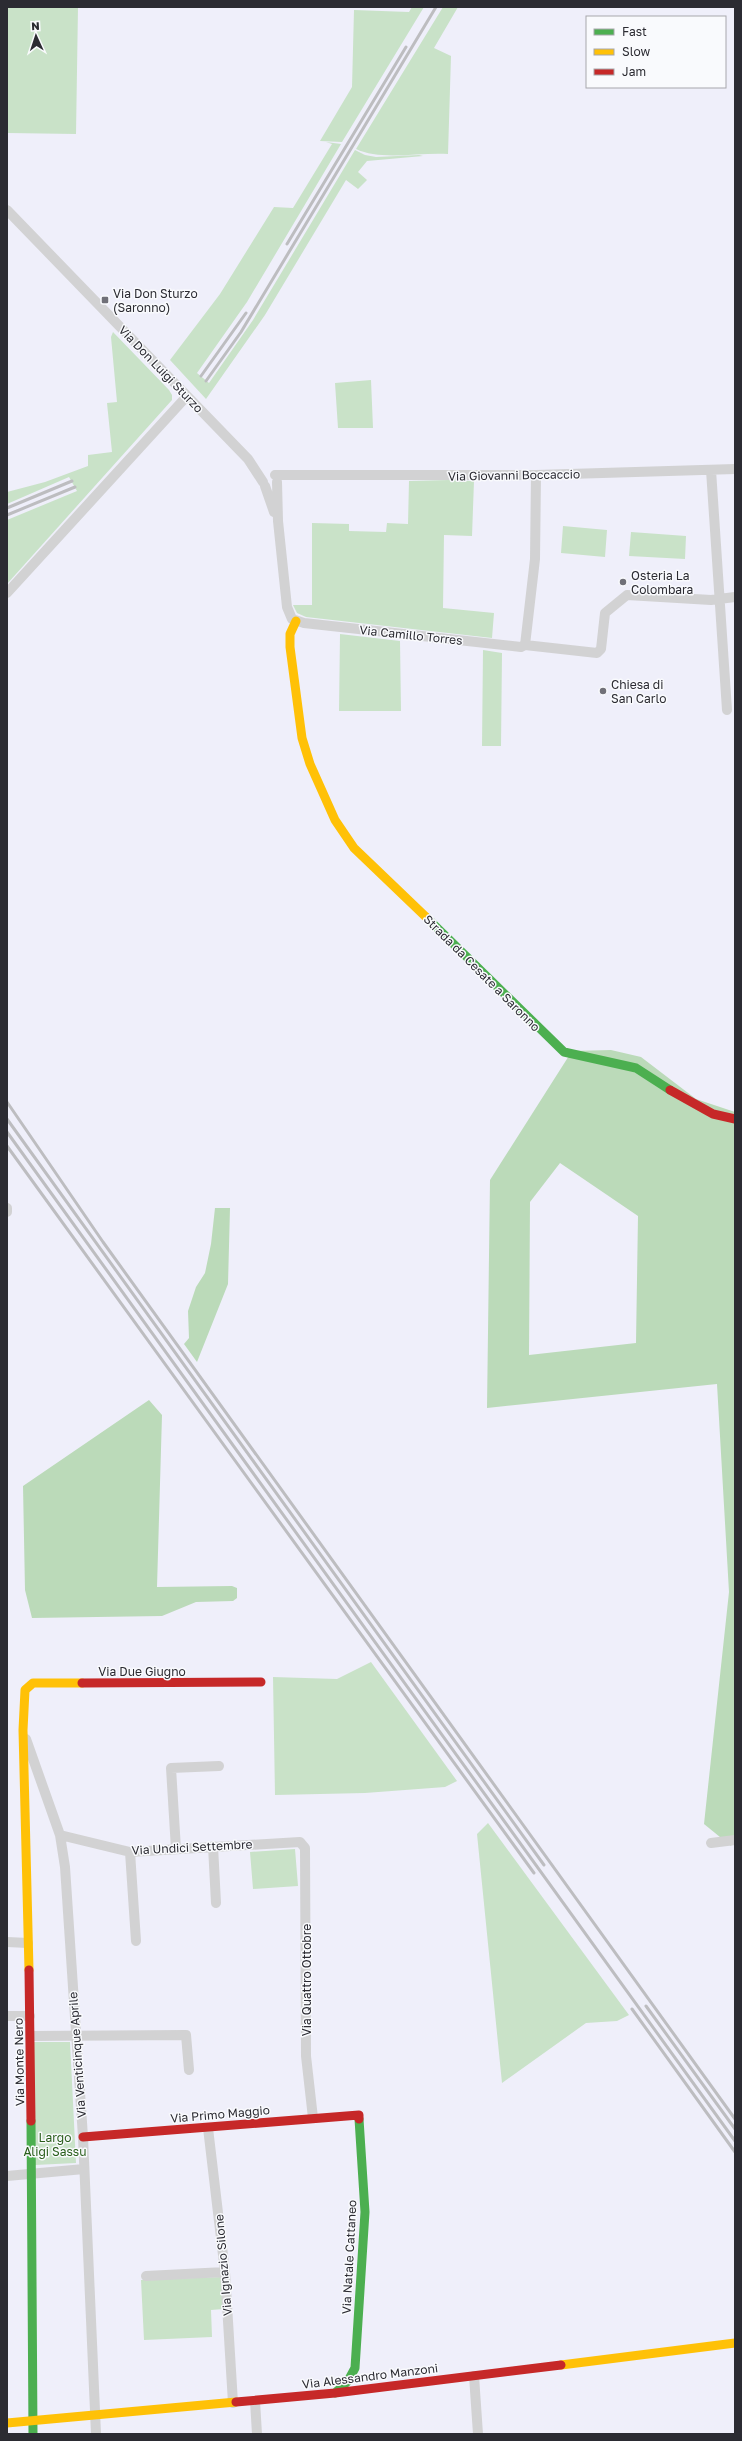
<svg xmlns="http://www.w3.org/2000/svg" width="742" height="2441" viewBox="0 0 742 2441" font-family="'Golos Text',sans-serif">
	<style>
		.green { fill: #c9e2c8 }
		.forest { fill: #bbdab9; fill-rule: evenodd }
		.lines { fill: none; stroke-linecap: round; stroke-linejoin: round }
		.street { stroke: #d2d2d3; stroke-width: 10 }
		.fast { stroke: #4caf50; stroke-width: 9 }
		.slow { stroke: #ffc107; stroke-width: 9 }
		.jam { stroke: #c62828; stroke-width: 9 }
		.rail { stroke: #bdbdc0; stroke-width: 3 }
		.poi-dot { fill: #707078; stroke: #f9fafd; stroke-width: 1.5 }
		.labels { text-anchor: middle; dominant-baseline: central; stroke-width: 3; stroke-linejoin: round; paint-order: stroke }
		.poi-label { font-size: 12px; fill: #2b2b32; stroke: #f9fafd; text-anchor: start }
		.street-label { font-size: 12px; fill: #2b2b32; stroke: #f9fafd }
		.park-label { font-size: 12px; fill: #295e1b; stroke: #f9fafd }
	</style>
	<rect width="100%" height="100%" fill="#efeffa"/>
	<!-- green -->
	<path class="green" d="M 7,7 L 78,7 L 76,134 L 8,133 Z
		M 412,7 L 424,7 L 342,142 L 320,141 L 352,87 L 354,10 L 409,12 Z
		M 443,7 L 458,7 L 434,48 L 451,56 L 448,154 C 420,152 380,161 356,149 Z
		M 326,142 L 341,144 L 247,302 L 197,373 L 209,383 L 253,320 L 355,150 L 365,155 L 376,157 L 419,155 L 423,156 L 367,161 L 358,172 L 367,180 L 358,189 L 346,180 L 265,315 L 206,399 L 170,360 L 220,294 L 274,207 L 293,208 L 332,144 Z
		M 113,332 L 169,390 L 172,395 L 172,400 L 7,584 L 7,520 L 77,491 L 69,477 L 7,504 L 7,492 L 45,482 L 88,466 L 88,455 L 112,452 L 107,403 L 117,402 L 111,337 Z
		M 371,380 L 373,428 L 338,428 L 335,383 Z
		M 449,480 L 474,481 L 472,536 L 444,535 L 443,608 L 494,613 L 492,638 L 306,617 L 297,613 L 293,605 L 312,605 L 312,523 L 349,524 L 349,531 L 386,532 L 387,523 L 408,524 L 409,481 Z
		M 563,526 L 607,530 L 605,557 L 561,553 Z
		M 631,532 L 686,536 L 685,559 L 629,556 Z
		M 340,634 L 400,641 L 401,711 L 339,711 Z
		M 483,650 L 502,653 L 501,746 L 482,746 Z
		M 371,1662 L 457,1781 L 445,1787 L 365,1793 L 275,1795 L 273,1677 L 337,1679 Z
		M 488,1823 L 629,2015 L 617,2021 L 586,2023 L 502,2083 L 477,1834 Z
		M 295,1849 L 298,1886 L 253,1889 L 250,1852 Z
		M 33,2042 L 70,2042 L 76,2163 L 35,2165 Z
		M 222,2277 L 223,2309 L 211,2310 L 212,2337 L 144,2340 L 141,2280 Z"/>
	<!-- forest -->
	<path class="forest" d="M 611,1050 L 641,1057 L 696,1099 L 735,1112 L 735,1837 L 731,1846 L 704,1824 L 729,1592 L 717,1384 L 487,1408 L 490,1180 L 572,1051 ZM 560,1163 L 638,1216 L 636,1343 L 529,1355 L 530,1202 Z
		M 215,1208 L 230,1208 L 228,1284 L 197,1362 L 184,1344 L 189,1338 L 188,1311 L 196,1287 L 205,1273 L 211,1244 Z
		M 149,1400 L 162,1415 L 157,1587 L 232,1586 L 237,1588 L 237,1598 L 233,1601 L 196,1602 L 162,1616 L 32,1618 L 25,1590 L 23,1486 Z"/>
	<g class="lines">
		<!-- street -->
		<path class="street" d="M 7,210 L 248,459 L 263,482
			M 711,470 L 727,710
			M 275,475 L 536,475 L 735,469
			M 277,482 L 278,521 L 287,607 L 292,619 L 304,623 L 521,647 L 525,645
			M 265,486 L 274,512
			M 7,593 L 187,396
			M 525,645 L 597,653 L 601,649 L 605,613 L 627,595 L 711,600 L 735,597
			M 525,645 L 535,559 L 536,475
			M 7,1212 L 7,1208
			M 26,1739 L 60,1835 L 65,1867 L 83,2137 L 96,2434
			M 60,1835 L 130,1852 L 300,1842 L 305,1848 L 306,2056 L 313,2118
			M 711,1843 L 735,1840
			M 213,1846 L 216,1903
			M 176,1849 L 171,1768 L 219,1766
			M 130,1852 L 136,1941
			M 7,1942 L 28,1943
			M 7,2016 L 30,2016
			M 31,2036 L 186,2035 L 189,2070
			M 208,2128 L 225,2272 L 233,2403
			M 7,2176 L 84,2169
			M 146,2276 L 225,2272
			M 474,2376 L 478,2434
			M 255,2401 L 257,2434"/>
		<!-- fast -->
		<path class="fast" d="M 427,918 L 564,1052 L 636,1068 L 670,1090
			M 31,2121 L 33,2434
			M 335,2393 L 348,2381 L 355,2368 L 365,2212 L 359,2119"/>
		<!-- slow -->
		<path class="slow" d="M 296,621 L 290,634 L 290,647 L 302,738 L 310,764 L 335,820 L 354,848 L 427,918
			M 29,1970 L 23,1730 L 25,1690 L 33,1683 L 82,1683
			M 561,2365 L 735,2343
			M 7,2423 L 236,2402"/>
		<!-- jam -->
		<path class="jam" d="M 670,1090 L 713,1114 L 735,1119
			M 82,1683 L 261,1682
			M 29,1970 L 31,2121
			M 83,2137 L 359,2115 L 359,2119
			M 236,2402 L 335,2393 L 561,2365"/>
		<!-- rail -->
		<path class="rail" d="M 287,244 L 406,47
			M 201,376 L 246,313
			M 206,381 L 241,332 L 436,7
			M 7,508 L 72,481
			M 7,515 L 75,487
			M 7,1102 L 103,1242 L 735,2119
			M 7,1119 L 544,1865
			M 7,1132 L 735,2141
			M 7,1146 L 534,1873
			M 646,2006 L 735,2129
			M 632,2009 L 735,2152"/>
	</g>
	<!-- markers -->
	<g class="poi-dot">
		<rect x="101" y="296" width="8" height="8" rx="2"/>
		<circle cx="623" cy="582" r="4"/>
		<circle cx="603" cy="691" r="4"/>
	</g>
	<g class="labels">
		<!-- poi labels -->
		<g class="poi-label">
			<text x="113" y="293">Via Don Sturzo<tspan x="113" dy="14">(Saronno)</tspan></text>
			<text x="631" y="575">Osteria La<tspan x="631" dy="14">Colombara</tspan></text>
			<text x="611" y="684">Chiesa di<tspan x="611" dy="14">San Carlo</tspan></text>
		</g>
		<!-- street labels -->
		<g class="street-label">
			<text transform="translate(161 369) rotate(46)">Via Don Luigi Sturzo</text>
			<text transform="translate(514 475) rotate(-1)">Via Giovanni Boccaccio</text>
			<text transform="translate(411 635) rotate(6)">Via Camillo Torres</text>
			<text transform="translate(482 973) rotate(45)">Strada da Cesate a Saronno</text>
			<text x="142" y="1671">Via Due Giugno</text>
			<text transform="translate(192 1847) rotate(-3)">Via Undici Settembre</text>
			<text transform="translate(306 1980) rotate(-90)">Via Quattro Ottobre</text>
			<text transform="translate(77 2055) rotate(-94)">Via Venticinque Aprile</text>
			<text transform="translate(19 2062) rotate(-91)">Via Monte Nero</text>
			<text transform="translate(220 2114) rotate(-5)">Via Primo Maggio</text>
			<text transform="translate(349 2257) rotate(-87)">Via Natale Cattaneo</text>
			<text transform="translate(223 2265) rotate(-95)">Via Ignazio Silone</text>
			<text transform="translate(370 2376) rotate(-7)">Via Alessandro Manzoni</text>
		</g>
		<!-- park labels -->
		<g class="park-label">
			<text x="55" y="2137">Largo<tspan x="55" dy="14">Aligi Sassu</tspan></text>
		</g>
	</g>
	<!-- border -->
	<rect width="742" height="2441" fill="none" stroke="#2b2b32" stroke-width="16"/>
	<!-- legend -->
	<rect x="586" y="16" width="140" height="72" fill="#f9fafd" stroke="#a7a7ac"/>
	<rect x="594" y="29" width="20" height="6" fill="#4caf50" stroke="#a7a7ac"/>
	<text x="622" y="36" font-size="12" fill="#2b2b32">Fast</text>
	<rect x="594" y="49" width="20" height="6" fill="#ffc107" stroke="#a7a7ac"/>
	<text x="622" y="56" font-size="12" fill="#2b2b32">Slow</text>
	<rect x="594" y="69" width="20" height="6" fill="#c62828" stroke="#a7a7ac"/>
	<text x="622" y="76" font-size="12" fill="#2b2b32">Jam</text>
	<!-- north arrow -->
	<g transform="translate(36 36) rotate(357)" stroke="#f9fafd" stroke-width="3" paint-order="stroke">
	<path d="M0-3L7 15L0 10L-7 15Z" fill="#2b2b32"/>
	<text y="-6" font-size="11" font-weight="bold" text-anchor="middle" fill="#2b2b32">N</text>
	</g>
</svg>
